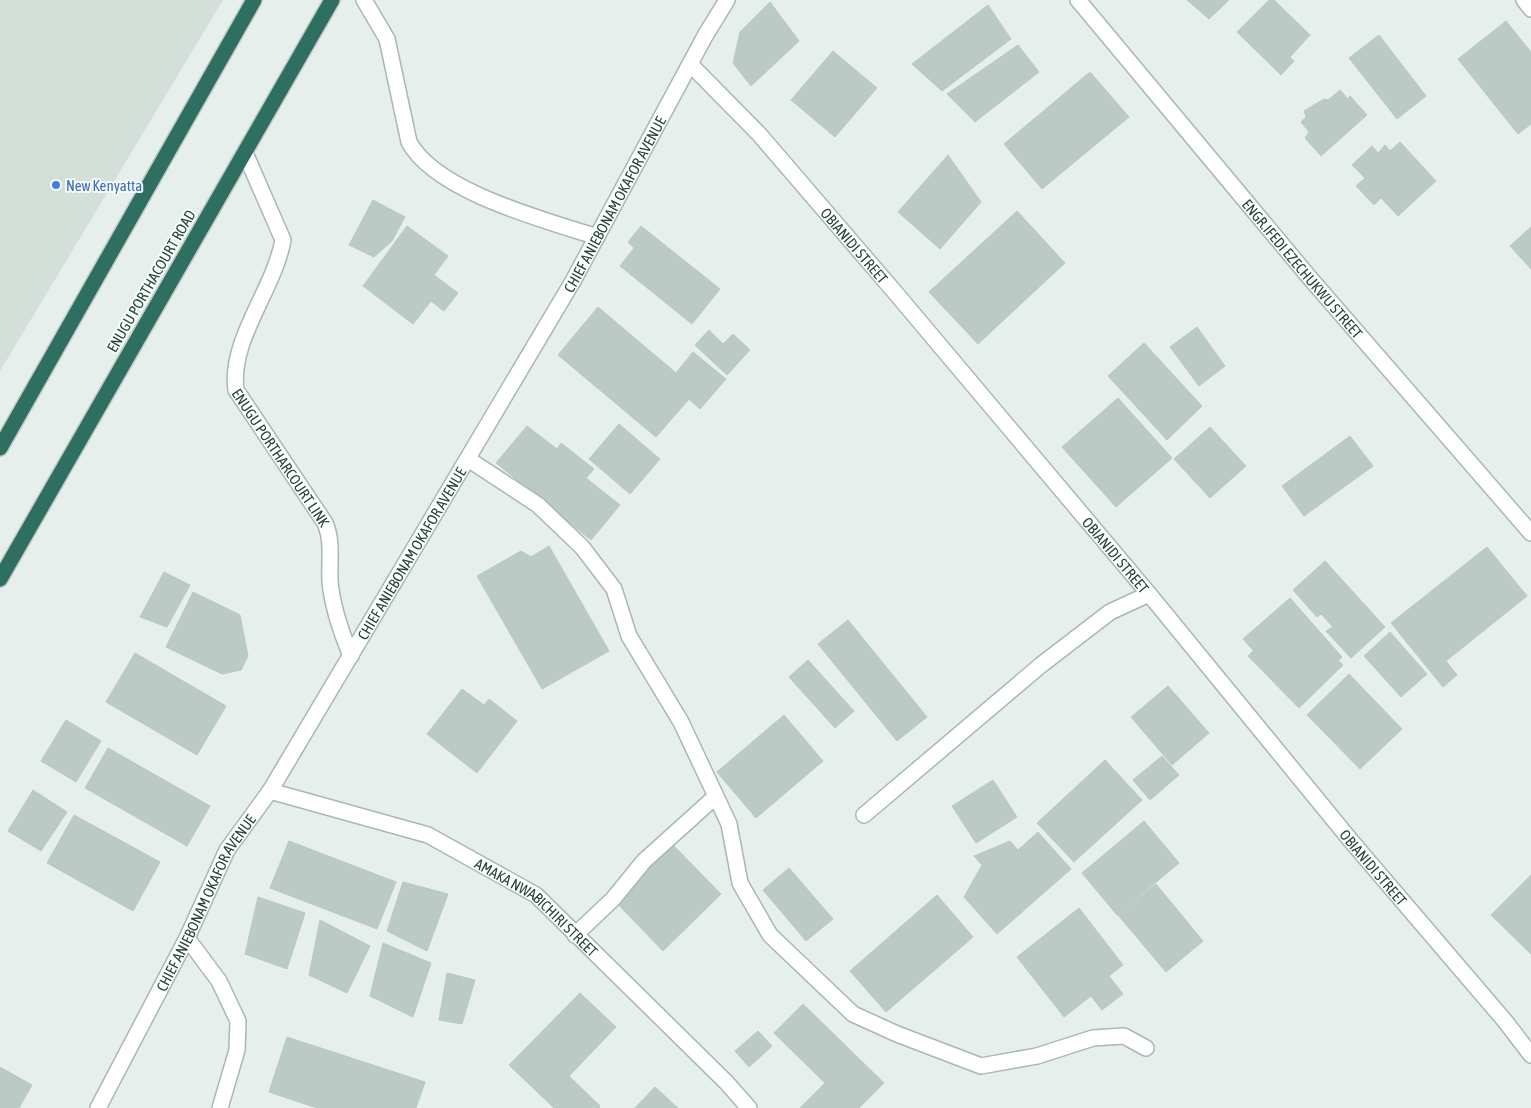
<svg xmlns="http://www.w3.org/2000/svg" width="1531" height="1108" viewBox="0 0 1531 1108" font-family="'Asap Condensed',sans-serif">
	<style>
		.built { fill: #d4dfda }
		.building { fill: #bbcac4; stroke: #b8c9c2 }
		.lines { fill: none; stroke-linecap: round; stroke-linejoin: round }
		.minor-casing { stroke: #a8b8b2; stroke-width: 18 }
		.highway-casing { stroke: #c2cac8; stroke-width: 18 }
		.minor { stroke: #fff; stroke-width: 15 }
		.highway { stroke: #2f6f62; stroke-width: 15 }
		.shop-dot { fill: #3f7fe0; stroke: #f7fbf9; stroke-width: 2 }
		.labels { text-anchor: middle; dominant-baseline: central; stroke-width: 4; stroke-linejoin: round; paint-order: stroke }
		.shop-label { font-size: 15px; fill: #366cbe; stroke: #f7fbf9; text-anchor: start }
		.street-label { font-size: 15px; fill: #24423a; stroke: #f7fbf9 }
	</style>
	<rect width="100%" height="100%" fill="#e6efeb"/>
	<!-- built -->
	<path class="built" d="M 0,0 L 223,0 L 0,371 Z"/>
	<!-- building -->
	<path class="building" d="M 1187,0 L 1229,0 L 1209,19 Z
		M 1269,0 L 1274,0 L 1310,35 L 1290,57 L 1294,61 L 1281,75 L 1237,32 Z
		M 770,2 L 799,41 L 751,86 L 733,63 L 740,32 Z
		M 988,5 L 1011,39 L 942,91 L 912,64 Z
		M 1506,21 L 1531,52 L 1531,124 L 1518,134 L 1458,59 Z
		M 1379,35 L 1426,96 L 1397,119 L 1349,58 Z
		M 1018,45 L 1039,72 L 975,122 L 947,94 Z
		M 833,51 L 877,88 L 835,137 L 791,100 Z
		M 1090,72 L 1129,117 L 1042,189 L 1004,144 Z
		M 1340,90 L 1348,99 L 1350,96 L 1367,115 L 1321,156 L 1305,138 L 1309,132 L 1301,122 L 1306,117 L 1304,111 L 1324,99 L 1328,100 Z
		M 1400,142 L 1436,181 L 1398,216 L 1381,198 L 1374,205 L 1356,186 L 1365,178 L 1352,165 L 1372,146 L 1378,153 L 1385,145 L 1390,151 Z
		M 948,155 L 981,202 L 940,249 L 898,212 Z
		M 373,200 L 405,217 L 392,241 L 374,257 L 349,245 Z
		M 1017,211 L 1065,263 L 978,344 L 929,292 Z
		M 407,226 L 448,256 L 434,275 L 458,293 L 444,311 L 431,301 L 413,324 L 363,286 Z
		M 641,226 L 720,289 L 692,324 L 620,266 L 634,248 L 628,242 Z
		M 1531,227 L 1531,269 L 1510,246 Z
		M 598,307 L 676,373 L 693,352 L 726,379 L 700,409 L 689,399 L 656,437 L 558,355 Z
		M 1197,327 L 1225,366 L 1199,386 L 1170,347 Z
		M 709,330 L 723,344 L 733,334 L 750,350 L 727,375 L 695,345 Z
		M 1144,343 L 1202,406 L 1167,440 L 1108,376 Z
		M 1118,398 L 1172,458 L 1116,507 L 1062,447 Z
		M 619,424 L 660,459 L 630,494 L 589,459 Z
		M 527,426 L 557,449 L 561,443 L 594,469 L 586,478 L 620,505 L 591,540 L 496,463 Z
		M 1210,427 L 1246,466 L 1210,498 L 1174,459 Z
		M 1350,436 L 1373,466 L 1304,516 L 1282,486 Z
		M 549,546 L 609,651 L 542,689 L 477,576 L 521,551 L 531,557 Z
		M 1487,547 L 1527,596 L 1446,661 L 1457,675 L 1443,687 L 1391,623 Z
		M 1325,561 L 1385,627 L 1351,658 L 1326,631 L 1333,627 L 1321,614 L 1317,617 L 1293,590 Z
		M 164,572 L 190,585 L 167,627 L 140,617 Z
		M 193,592 L 240,615 L 248,656 L 241,670 L 222,674 L 166,647 Z
		M 1290,598 L 1342,657 L 1295,698 L 1243,639 Z
		M 1293,613 L 1343,665 L 1299,708 L 1248,656 Z
		M 848,620 L 927,717 L 897,741 L 818,644 Z
		M 1390,632 L 1427,674 L 1401,697 L 1364,656 Z
		M 135,653 L 226,706 L 197,755 L 106,702 Z
		M 808,660 L 854,711 L 835,728 L 789,677 Z
		M 1349,674 L 1402,729 L 1360,769 L 1307,715 Z
		M 1168,686 L 1209,733 L 1172,765 L 1131,717 Z
		M 462,689 L 484,705 L 489,699 L 517,721 L 477,773 L 427,734 Z
		M 784,715 L 823,761 L 756,818 L 717,772 Z
		M 66,720 L 101,741 L 76,782 L 41,761 Z
		M 108,748 L 210,806 L 187,846 L 85,788 Z
		M 1162,756 L 1179,775 L 1150,800 L 1133,780 Z
		M 1105,760 L 1142,800 L 1074,862 L 1037,823 Z
		M 993,780 L 1017,817 L 976,843 L 952,806 Z
		M 33,790 L 67,812 L 41,851 L 8,831 Z
		M 74,815 L 160,862 L 133,911 L 47,863 Z
		M 1144,821 L 1179,863 L 1117,915 L 1082,873 Z
		M 1038,832 L 1071,869 L 997,934 L 964,897 L 982,865 L 974,856 L 1010,841 L 1018,850 Z
		M 289,841 L 396,882 L 377,929 L 270,888 Z
		M 671,843 L 721,894 L 663,951 L 613,899 Z
		M 789,868 L 833,919 L 806,941 L 763,890 Z
		M 1531,875 L 1531,954 L 1491,915 Z
		M 403,882 L 448,894 L 427,951 L 387,931 Z
		M 1156,884 L 1203,941 L 1166,972 L 1118,915 Z
		M 937,895 L 973,937 L 886,1012 L 850,971 Z
		M 258,897 L 305,913 L 287,969 L 245,954 Z
		M 1079,908 L 1123,965 L 1109,976 L 1123,994 L 1102,1010 L 1091,996 L 1064,1017 L 1017,957 Z
		M 320,920 L 370,946 L 347,993 L 309,975 Z
		M 383,943 L 431,963 L 413,1017 L 370,996 Z
		M 447,973 L 475,980 L 462,1024 L 439,1020 Z
		M 580,993 L 616,1027 L 569,1076 L 600,1106 L 599,1108 L 554,1108 L 509,1065 Z
		M 803,1004 L 884,1083 L 859,1108 L 800,1108 L 825,1083 L 774,1033 Z
		M 758,1031 L 772,1046 L 749,1067 L 735,1051 Z
		M 287,1037 L 425,1082 L 416,1108 L 317,1108 L 269,1092 Z
		M 0,1067 L 32,1085 L 19,1108 L 0,1108 Z
		M 655,1087 L 678,1108 L 635,1108 Z"/>
	<g class="lines">
		<!-- minor casing -->
		<g class="minor-casing">
			<g id="minor">
				<path d="M 364,0 L 387,39 L 409,142 C 436,192 545,220 597,237"/>
				<path id="s1" d="M 1078,0 L 1309,277 L 1531,533"/>
				<path d="M 1524,0 L 1531,9"/>
				<path id="s2" d="M 690,64 L 759,134 L 899,297 L 1149,594 L 1352,842 L 1505,1021 L 1531,1055"/>
				<path id="s3" d="M 245,153 L 283,240 C 274,290 229,340 236,390 L 325,523 C 333,541 329,561 330,581 C 332,606 341,632 351,656"/>
				<path d="M 468,459 L 538,505 L 582,547 L 614,589 L 629,636 L 681,722 L 729,824 L 740,883 L 770,935 L 853,1014 L 897,1034 L 981,1066 L 1037,1056 L 1093,1038 L 1124,1036 L 1146,1048"/>
				<path id="s4" d="M 270,791 L 428,835 L 536,895 L 726,1082 L 749,1108"/>
				<path d="M 864,815 L 1041,665 L 1110,612 L 1149,594"/>
				<path d="M 575,935 L 613,899 L 644,861 L 715,797"/>
				<path d="M 187,938 L 219,981 L 238,1021 L 237,1050 L 220,1108"/>
				<path id="s5" d="M 98,1108 L 187,938 L 227,850 L 270,791 L 573,281 L 705,36 L 727,0"/>
			</g>
		</g>
		<!-- highway casing -->
		<g class="highway-casing">
			<path id="highway" d="M 0,448 L 254,0
				M 0,579 L 332,0"/>
		</g>
		<!-- minor -->
		<use href="#minor" class="minor"/>
		<!-- highway -->
		<use href="#highway" class="highway"/>
	</g>
	<!-- markers -->
	<circle class="shop-dot" cx="56" cy="185" r="5"/>
	<g class="labels">
		<!-- shop labels -->
		<g class="shop-label">
			<text x="66" y="185">New Kenyatta</text>
		</g>
		<!-- street labels -->
		<g class="street-label">
			<text stroke="none"><textPath href="#s5" startOffset="1042">CHIEF ANIEBONAM OKAFOR AVENUE</textPath></text>
			<text stroke="none"><textPath href="#s2" startOffset="245">OBIANIDI STREET</textPath></text>
			<text stroke="none"><textPath href="#s1" startOffset="350">ENGR.IFEDI EZECHUKWU STREET</textPath></text>
			<text transform="translate(151 281) rotate(-60)">ENUGU PORTHACOURT ROAD</text>
			<text stroke="none"><textPath href="#s3" startOffset="335">ENUGU PORTHARCOURT LINK</textPath></text>
			<text stroke="none"><textPath href="#s5" startOffset="638">CHIEF ANIEBONAM OKAFOR AVENUE</textPath></text>
			<text stroke="none"><textPath href="#s2" startOffset="650">OBIANIDI STREET</textPath></text>
			<text stroke="none"><textPath href="#s2" startOffset="1055">OBIANIDI STREET</textPath></text>
			<text stroke="none"><textPath href="#s5" startOffset="232">CHIEF ANIEBONAM OKAFOR AVENUE</textPath></text>
			<text stroke="none"><textPath href="#s4" startOffset="295">AMAKA NWABICHIRI STREET</textPath></text>
		</g>
	</g>
</svg>
